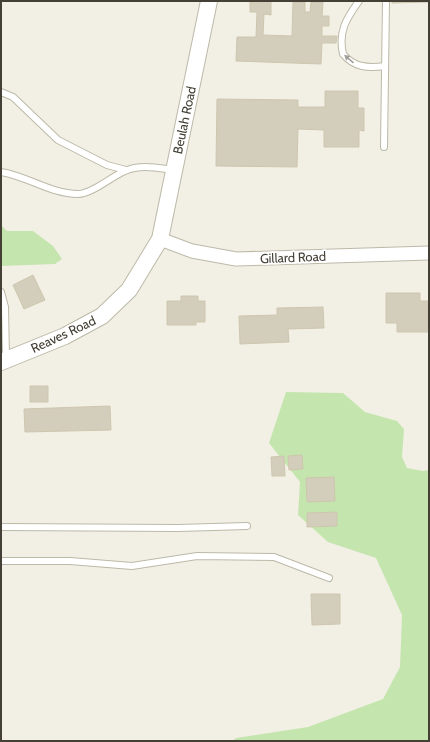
<svg xmlns="http://www.w3.org/2000/svg" width="430" height="742" viewBox="0 0 430 742" font-family="Cabin,sans-serif">
	<style>
		.green { fill: #c4e5ae }
		.building { fill: #d3cdbb; stroke: #cec6ae }
		.lines { fill: none; stroke-linecap: round; stroke-linejoin: round }
		.service-casing { stroke: #bdb9a8; stroke-width: 8 }
		.minor-casing { stroke: #bdb9a8; stroke-width: 15 }
		.tertiary-casing { stroke: #bdb9a8; stroke-width: 18 }
		.service { stroke: #fff; stroke-width: 6 }
		.minor { stroke: #fff; stroke-width: 13 }
		.tertiary { stroke: #fff; stroke-width: 16 }
		.oneway { fill: #a2a09a }
		.labels { text-anchor: middle; dominant-baseline: central; stroke-width: 3.5; stroke-linejoin: round; paint-order: stroke }
		.street-label { font-size: 13px; fill: #444035; stroke: #fff }
	</style>
	<rect width="100%" height="100%" fill="#f2f0e5"/>
	<!-- green -->
	<path class="green" d="M 1,225 L 7,231 L 33,231 L 53,246 L 62,259 L 55,264 L 1,266 Z
		M 286,392 L 343,393 L 365,412 L 397,421 L 404,429 L 402,457 L 407,468 L 423,471 L 429,470 L 429,741 L 233,741 L 236,738 L 308,727 L 383,699 L 400,667 L 402,615 L 376,558 L 328,542 L 298,515 L 300,482 L 269,443 Z"/>
	<!-- building -->
	<path class="building" d="M 250,1 L 271,1 L 271,15 L 264,14 L 263,35 L 292,36 L 293,2 L 305,2 L 305,12 L 310,12 L 311,2 L 323,2 L 322,16 L 329,16 L 329,26 L 322,26 L 322,36 L 337,36 L 336,43 L 322,43 L 321,64 L 236,61 L 237,37 L 256,37 L 257,12 L 250,12 Z
		M 392,1 L 429,1 L 429,2 L 392,3 Z
		M 325,91 L 358,91 L 358,108 L 364,108 L 364,131 L 359,130 L 359,147 L 324,147 L 324,130 L 298,129 L 297,167 L 216,166 L 217,99 L 298,100 L 298,107 L 325,107 Z
		M 33,275 L 45,300 L 24,309 L 13,285 Z
		M 386,293 L 420,293 L 420,301 L 428,301 L 428,332 L 397,332 L 397,323 L 386,323 Z
		M 181,296 L 198,296 L 198,301 L 205,301 L 205,322 L 196,322 L 196,325 L 167,325 L 167,301 L 181,301 Z
		M 323,307 L 324,328 L 288,329 L 289,342 L 240,344 L 239,316 L 277,315 L 277,308 Z
		M 30,386 L 48,386 L 48,402 L 30,402 Z
		M 110,406 L 111,430 L 25,432 L 24,409 Z
		M 302,455 L 303,469 L 289,470 L 288,456 Z
		M 284,456 L 285,476 L 272,476 L 271,457 Z
		M 334,477 L 335,501 L 307,502 L 306,478 Z
		M 337,512 L 337,526 L 307,527 L 307,513 Z
		M 311,594 L 340,594 L 340,624 L 312,625 Z"/>
	<g class="lines">
		<!-- service casing -->
		<g class="service-casing">
			<path id="service" d="M 359,1 C 346,19 338,32 343,54 C 354,68 369,68 385,66
				M 1,92 L 13,97 L 58,140 L 107,165 L 126,170
				M 384,147 L 386,1
				M 1,172 C 27,176 51,194 78,194 C 92,194 112,176 125,171 C 140,164 158,168 174,170
				M 1,292 L 5,307 L 6,358
				M 1,527 L 178,528 L 247,526
				M 1,561 L 70,561 L 132,566 L 197,556 L 274,557 L 329,578"/>
		</g>
		<!-- minor casing -->
		<g class="minor-casing">
			<path id="minor" d="M 160,239 L 192,251 L 236,259 L 429,253"/>
		</g>
		<!-- tertiary casing -->
		<g class="tertiary-casing">
			<path id="tertiary" d="M 1,362 L 65,336 L 102,316 L 129,290 L 160,239 L 209,1"/>
		</g>
		<!-- service -->
		<use href="#service" class="service"/>
		<!-- minor -->
		<use href="#minor" class="minor"/>
		<!-- tertiary -->
		<use href="#tertiary" class="tertiary"/>
	</g>
	<!-- one-way arrows -->
	<defs><path id="oneway-solid" d="M-6-.8H1V-3.2L6.5 0L1 3.2V.8H-6Z"/></defs>
	<use class="oneway" href="#oneway-solid" transform="translate(349 59) rotate(-139)"/>
	<g class="labels">
		<!-- street labels -->
		<g class="street-label">
			<text transform="translate(184 120) rotate(-78)">Beulah Road</text>
			<text transform="translate(293 257) rotate(-2)">Gillard Road</text>
			<text transform="translate(63 334) rotate(-25)">Reaves Road</text>
		</g>
	</g>
	<!-- border -->
	<rect width="430" height="742" fill="none" stroke="#444035" stroke-width="4"/>
</svg>
